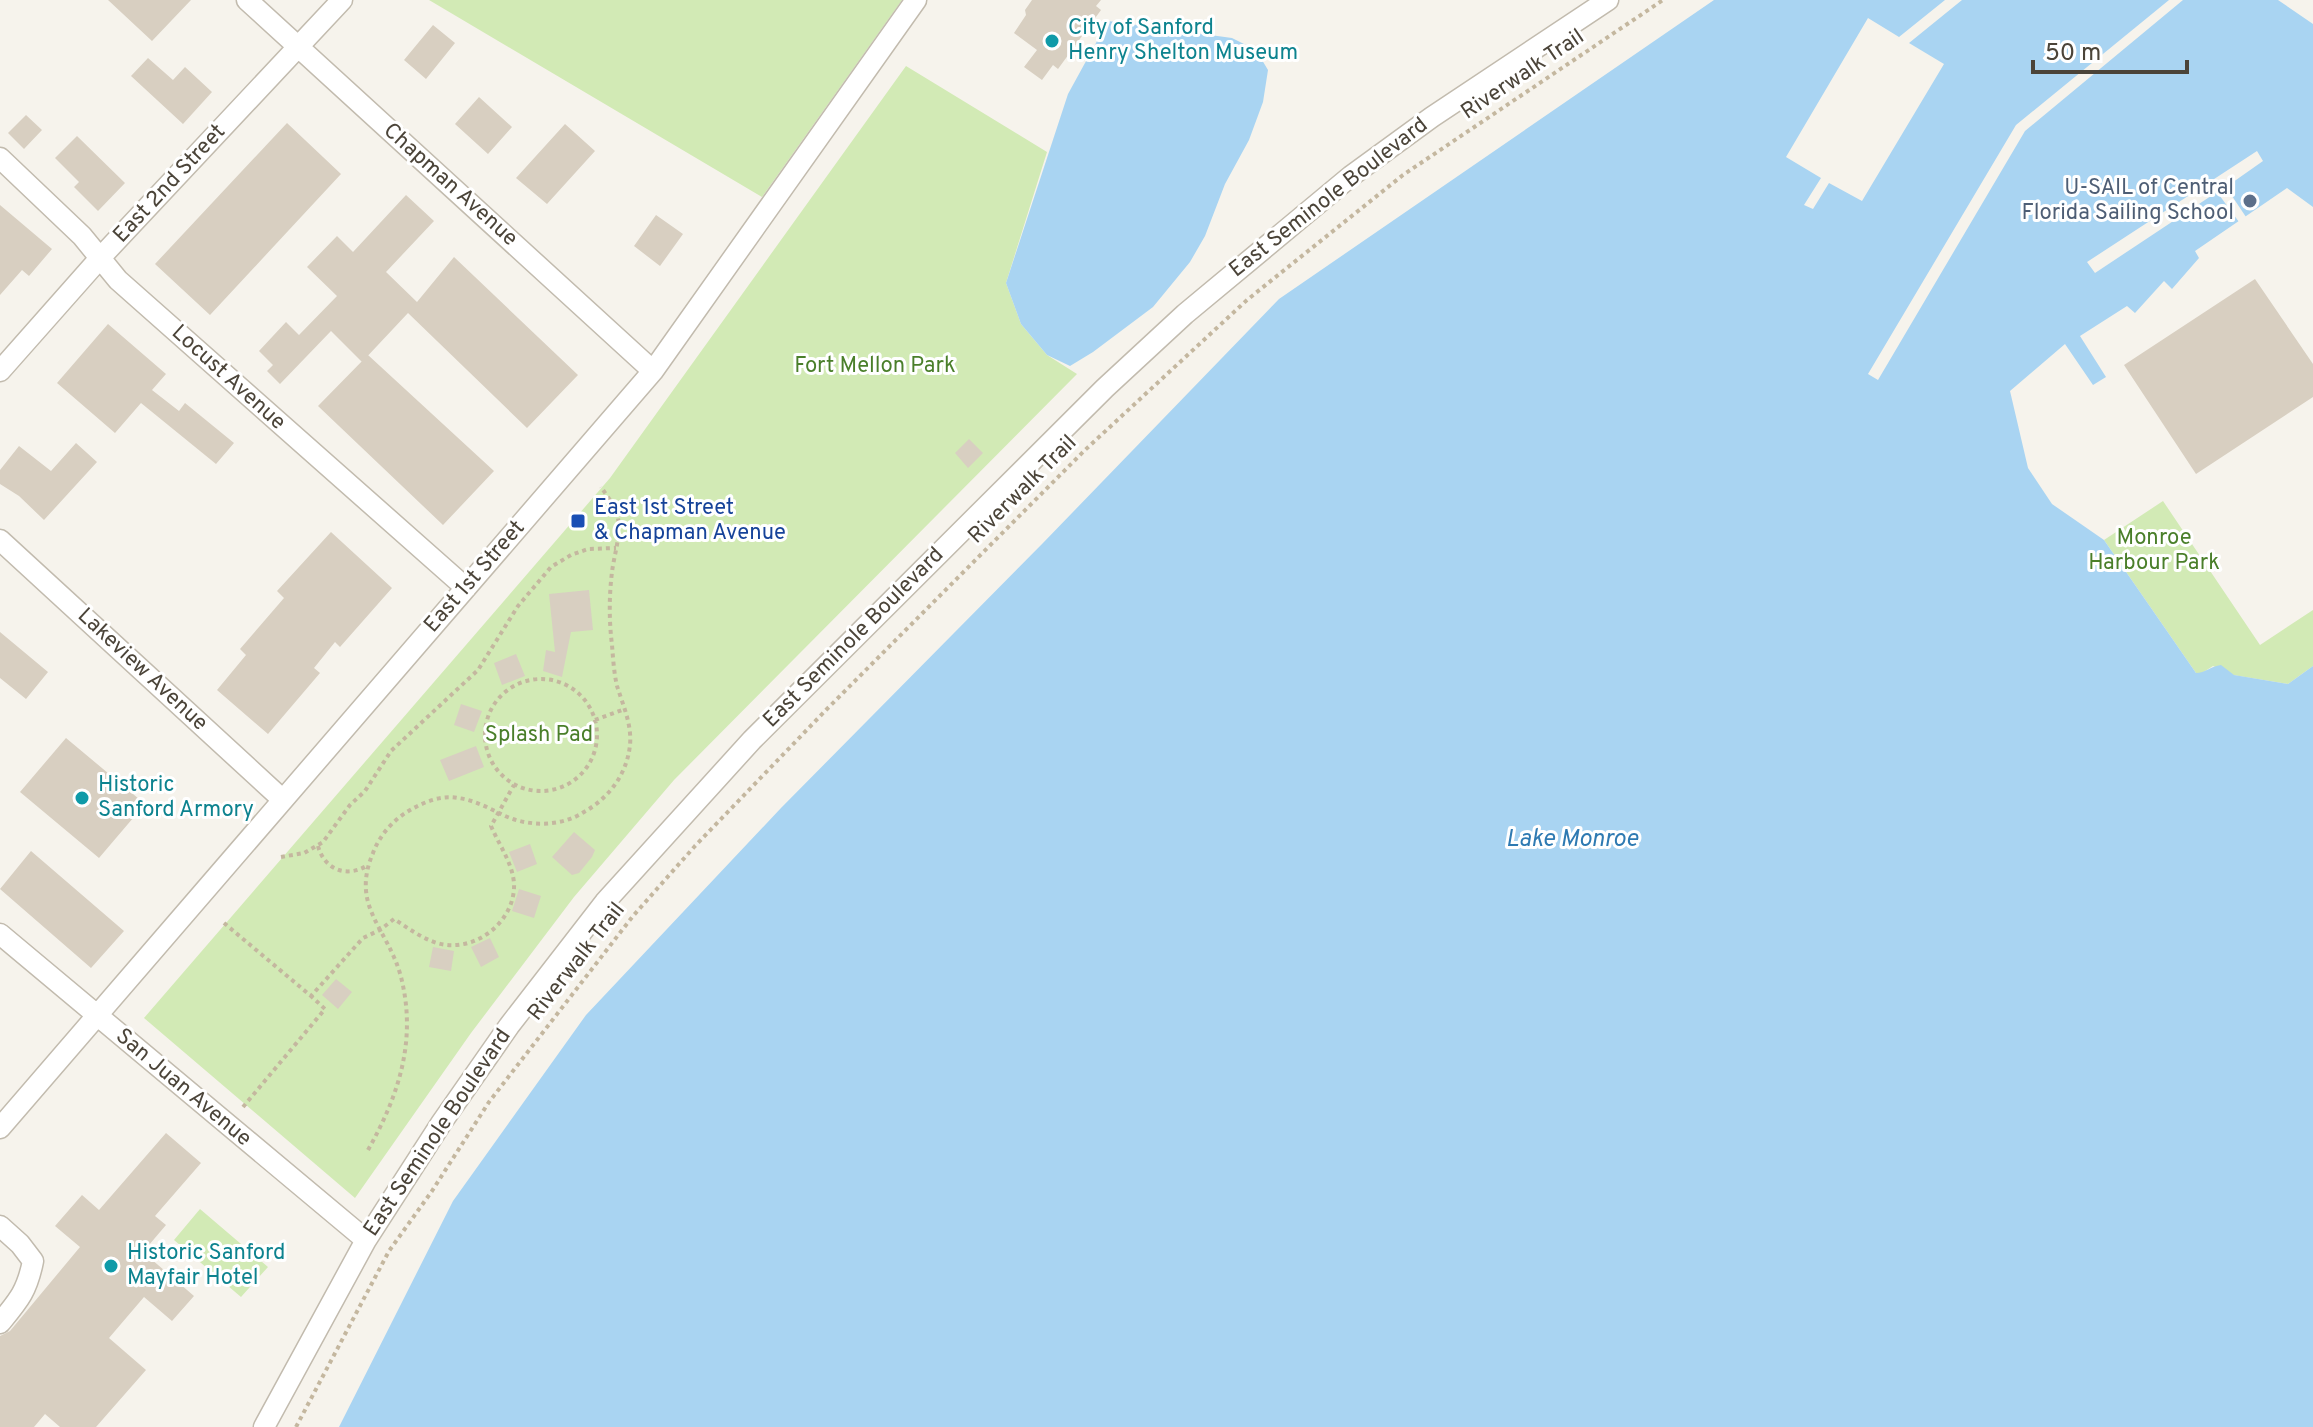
<svg xmlns="http://www.w3.org/2000/svg" width="2313" height="1427" viewBox="0 0 2313 1427" font-family="Overpass,sans-serif">
	<style>
		.green { fill: #d2eab5 }
		.water { fill: #a9d4f2 }
		.pier { fill: #f6f3ec }
		.building { fill: #d8cfc1 }
		.lines { fill: none; stroke-linecap: round; stroke-linejoin: round }
		.minor-casing { stroke: #c2bbae; stroke-width: 23 }
		.path { stroke: #c4b79f; stroke-width: 4; stroke-dasharray: 4 4; stroke-linecap: butt }
		.minor { stroke: #fff; stroke-width: 20 }
		.culture-dot { fill: #0f9aa8; stroke: #fff; stroke-width: 3 }
		.service-dot { fill: #5c6f8a; stroke: #fff; stroke-width: 3 }
		.transit-dot { fill: #1a4fb4; stroke: #fff; stroke-width: 3 }
		.labels { text-anchor: middle; dominant-baseline: central; stroke-width: 6; stroke-linejoin: round; paint-order: stroke }
		.culture-label { font-size: 22px; fill: #0d838f; stroke: #fff; text-anchor: start }
		.street-label { font-size: 22px; fill: #4b4439; stroke: #fff }
		.service-label { font-size: 22px; fill: #4e5e75; stroke: #fff; text-anchor: end }
		.park-label { font-size: 22px; fill: #4a7f2a; stroke: #fff }
		.transit-label { font-size: 22px; fill: #164399; stroke: #fff; text-anchor: start }
		.water-label { font-size: 24px; font-style: italic; fill: #2e7ab2; stroke: #fff }
	</style>
	<rect width="100%" height="100%" fill="#f6f3ec"/>
	<!-- green -->
	<path class="green" d="M 429,0 L 902,0 L 762,197 Z
		M 906,66 L 1047,152 L 1006,283 L 1021,324 L 1047,355 L 1077,374 L 674,780 L 574,897 L 471,1033 L 355,1198 L 144,1018 L 610,478 Z
		M 2163,501 L 2260,645 L 2313,610 L 2313,666 L 2288,684 L 2233,675 L 2213,666 L 2202,673 L 2196,673 L 2104,540 Z
		M 200,1209 L 268,1267 L 241,1297 L 174,1240 Z"/>
	<!-- water -->
	<path class="water" d="M 1714,0 L 2278,0 L 2313,24 L 2313,207 L 2287,188 L 2195,251 L 2199,258 L 2172,289 L 2164,281 L 2135,313 L 2127,306 L 2080,336 L 2106,377 L 2093,385 L 2065,344 L 2010,391 L 2028,468 L 2052,504 L 2104,540 L 2196,673 C 2205,673 2211,666 2221,665 L 2234,675 L 2288,684 L 2313,666 L 2313,1427 L 339,1427 L 453,1201 L 586,1015 L 781,808 L 1043,543 L 1279,299 Z
		M 1108,21 L 1232,38 L 1256,50 L 1268,70 L 1263,102 L 1249,140 L 1225,184 L 1205,236 L 1190,262 L 1153,307 L 1093,352 L 1070,366 L 1047,355 L 1021,324 L 1006,283 L 1068,94 Z"/>
	<!-- pier -->
	<path class="pier" d="M 1945,0 L 1962,0 L 1909,43 L 1944,64 L 1862,201 L 1829,183 L 1813,209 L 1804,205 L 1821,178 L 1786,157 L 1868,18 L 1899,37 Z
		M 2169,0 L 2183,0 L 2025,131 L 1878,380 L 1868,374 L 2016,125 Z
		M 2257,151 L 2263,161 L 2226,187 L 2246,217 L 2239,222 L 2217,192 L 2095,273 L 2087,262 Z"/>
	<!-- building -->
	<path class="building" d="M 108,0 L 191,0 L 152,41 Z
		M 1032,0 L 1101,0 L 1096,6 L 1101,10 L 1058,69 L 1053,65 L 1042,80 L 1024,67 L 1037,50 L 1014,33 L 1026,15 L 1025,10 Z
		M 433,25 L 455,43 L 426,79 L 404,60 Z
		M 148,58 L 173,80 L 185,67 L 212,92 L 183,124 L 131,76 Z
		M 479,97 L 512,127 L 488,154 L 455,124 Z
		M 26,115 L 42,130 L 24,149 L 8,133 Z
		M 287,123 L 341,174 L 210,315 L 155,264 Z
		M 565,124 L 595,151 L 547,204 L 516,178 Z
		M 77,136 L 125,183 L 98,211 L 74,187 L 79,182 L 55,158 Z
		M 406,195 L 434,221 L 386,272 L 417,302 L 454,257 L 578,375 L 527,428 L 408,313 L 362,362 L 331,331 L 280,384 L 267,371 L 273,365 L 259,351 L 286,322 L 299,335 L 337,296 L 307,267 L 337,236 L 353,252 Z
		M 0,205 L 52,249 L 29,276 L 22,270 L 0,295 Z
		M 656,215 L 683,234 L 660,266 L 634,246 Z
		M 2255,279 L 2313,364 L 2313,397 L 2196,474 L 2124,365 Z
		M 108,324 L 166,374 L 152,390 L 179,411 L 185,403 L 234,443 L 216,464 L 141,403 L 115,433 L 57,383 Z
		M 368,355 L 494,471 L 443,525 L 318,406 Z
		M 969,439 L 983,453 L 968,468 L 955,453 Z
		M 76,443 L 97,462 L 44,520 L 19,496 L 0,484 L 0,470 L 19,446 L 51,471 Z
		M 331,532 L 392,588 L 340,647 L 335,642 L 314,668 L 320,673 L 268,734 L 217,690 L 246,655 L 240,649 L 284,598 L 277,591 Z
		M 589,590 L 593,630 L 571,632 L 562,677 L 543,671 L 546,650 L 555,652 L 549,594 Z
		M 0,632 L 48,672 L 26,699 L 0,678 Z
		M 516,654 L 525,676 L 502,685 L 494,663 Z
		M 461,704 L 482,711 L 474,732 L 454,725 Z
		M 66,738 L 145,804 L 99,858 L 20,792 Z
		M 476,746 L 484,767 L 449,781 L 440,760 Z
		M 574,832 L 595,850 L 592,857 L 579,873 L 572,875 L 552,857 Z
		M 530,844 L 537,864 L 517,872 L 509,852 Z
		M 31,851 L 124,931 L 91,968 L 0,889 Z
		M 519,889 L 541,896 L 534,918 L 512,911 Z
		M 490,938 L 499,957 L 481,967 L 471,947 Z
		M 433,947 L 454,951 L 451,971 L 429,967 Z
		M 336,979 L 352,992 L 338,1009 L 322,995 Z
		M 166,1133 L 201,1163 L 155,1216 L 166,1225 L 143,1252 L 194,1296 L 172,1321 L 144,1297 L 109,1338 L 146,1370 L 96,1427 L 60,1427 L 45,1414 L 34,1427 L 0,1427 L 0,1336 L 10,1331 L 80,1247 L 55,1226 L 82,1195 L 99,1210 Z"/>
	<g class="lines">
		<!-- minor casing -->
		<g class="minor-casing">
			<path id="minor" d="M 247,0 L 653,371
				M 0,158 L 82,236 L 118,280 L 466,588
				M 0,371 L 100,258 L 342,0
				M 0,540 L 283,800
				M 0,934 L 366,1240
				M 0,1128 L 653,371 L 916,0
				M 0,1226 L 20,1244 L 33,1261 C 27,1291 19,1300 0,1323
				M 264,1427 L 366,1240 L 442,1122 L 509,1026 L 605,902 L 752,740 L 1105,388 L 1185,314 L 1351,176 L 1432,117 L 1608,0"/>
		</g>
		<!-- path -->
		<path class="path" d="M485 735a56 56 0 1 1 112 0a56 56 0 1 1-112 0Z
			M 595,720 L 625,709
			M 318,846 C 325,871 348,878 368,865
			M 281,857 L 304,853 L 323,842 L 350,805 L 365,791 L 391,751 L 478,670 L 518,606 L 551,567 L 571,555 L 588,549 L 616,548
			M 224,923 L 311,996 L 363,938 L 380,930 L 394,919 C 408,928 421,938 437,943 C 474,954 516,922 514,883 C 512,862 499,845 491,826 L 514,785
			M 243,1107 L 325,1009 L 311,996
			M 368,1150 C 399,1095 417,1040 401,977 C 388,928 350,907 373,853 C 380,834 395,818 412,809 C 426,801 443,795 458,798 C 474,800 489,808 503,815 C 528,827 561,827 584,812 C 609,798 627,774 630,745 C 632,725 623,705 617,686 C 614,673 613,658 612,645 C 609,621 609,596 612,572 C 614,555 621,536 618,518 C 616,507 607,496 601,487
			M 296,1427 L 389,1251 L 432,1191 L 489,1102 L 633,916 L 695,846 L 826,710 L 1085,450 L 1247,300 L 1403,175 L 1663,0"/>
		<!-- minor -->
		<use href="#minor" class="minor"/>
	</g>
	<!-- markers -->
	<g class="culture-dot">
		<circle cx="1052" cy="41" r="8"/>
		<circle cx="82" cy="798" r="8"/>
		<circle cx="111" cy="1266" r="8"/>
	</g>
	<circle class="service-dot" cx="2250" cy="201" r="8"/>
	<rect class="transit-dot" x="570" y="513" width="16" height="16" rx="4"/>
	<g class="labels">
		<!-- culture labels -->
		<g class="culture-label">
			<text x="1068" y="28">City of Sanford<tspan x="1068" dy="25">Henry Shelton Museum</tspan></text>
			<text x="98" y="785">Historic<tspan x="98" dy="25">Sanford Armory</tspan></text>
			<text x="127" y="1253">Historic Sanford<tspan x="127" dy="25">Mayfair Hotel</tspan></text>
		</g>
		<!-- street labels -->
		<g class="street-label">
			<text transform="translate(1523 75) rotate(-34)">Riverwalk Trail</text>
			<text transform="translate(170 184) rotate(-47)">East 2nd Street</text>
			<text transform="translate(450 185) rotate(42)">Chapman Avenue</text>
			<text transform="translate(1329 198) rotate(-38)">East Seminole Boulevard</text>
			<text transform="translate(228 378) rotate(42)">Locust Avenue</text>
			<text transform="translate(1023 490) rotate(-45)">Riverwalk Trail</text>
			<text transform="translate(475 577) rotate(-49)">East 1st Street</text>
			<text transform="translate(854 638) rotate(-45)">East Seminole Boulevard</text>
			<text transform="translate(142 670) rotate(43)">Lakeview Avenue</text>
			<text transform="translate(577 962) rotate(-52)">Riverwalk Trail</text>
			<text transform="translate(183 1088) rotate(40)">San Juan Avenue</text>
			<text transform="translate(438 1133) rotate(-56)">East Seminole Boulevard</text>
		</g>
		<!-- service labels -->
		<g class="service-label">
			<text x="2234" y="188">U-SAIL of Central<tspan x="2234" dy="25">Florida Sailing School</tspan></text>
		</g>
		<!-- park labels -->
		<g class="park-label">
			<text x="875" y="366">Fort Mellon Park</text>
			<text x="2154" y="538">Monroe<tspan x="2154" dy="25">Harbour Park</tspan></text>
			<text x="539" y="735">Splash Pad</text>
		</g>
		<!-- transit labels -->
		<g class="transit-label">
			<text x="594" y="508">East 1st Street<tspan x="594" dy="25">&amp; Chapman Avenue</tspan></text>
		</g>
		<!-- water labels -->
		<g class="water-label">
			<text x="1572" y="840">Lake Monroe</text>
		</g>
	</g>
	<!-- scale -->
	<path d="M2033 60v12h154v-12" fill="none" stroke="#4b4439" stroke-width="4"/>
	<text x="2045" y="60" font-size="24" fill="#4b4439" stroke="#ffffff" stroke-width="6" paint-order="stroke">50 m</text>
</svg>
